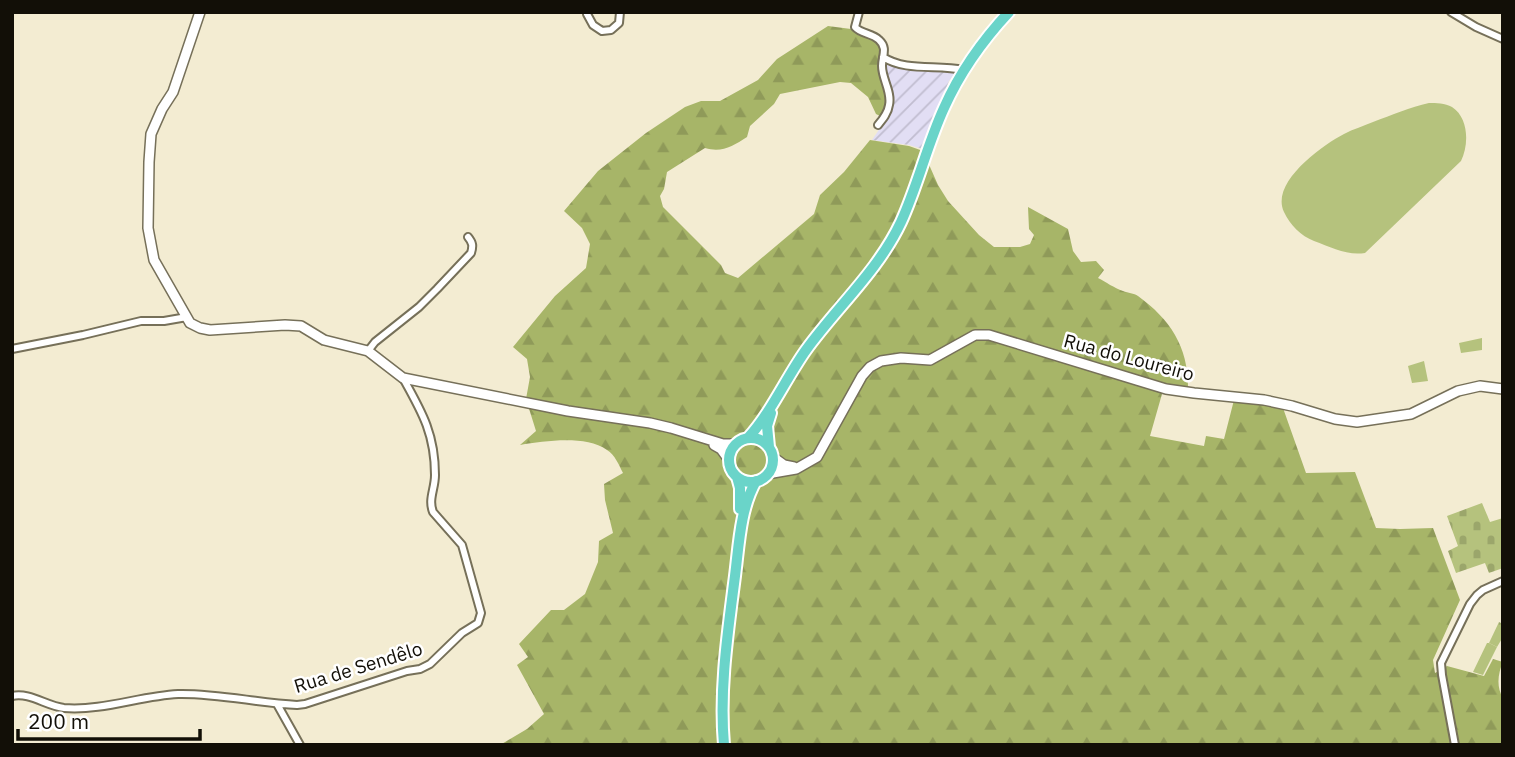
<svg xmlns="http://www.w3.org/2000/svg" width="1515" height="757" viewBox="0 0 1515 757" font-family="'IBM Plex Sans',sans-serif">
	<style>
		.industrial { fill: url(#industrial-furrows) }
		.forest { fill: url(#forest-firs) }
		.cemetery { fill: url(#cemetery-stones) }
		.park { fill: url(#park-tufts) }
		.pitch { fill: #b5c27d }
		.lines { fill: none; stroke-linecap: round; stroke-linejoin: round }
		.street-casing { stroke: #767059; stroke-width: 10 }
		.secondary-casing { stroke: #767059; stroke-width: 12 }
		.primary-casing { stroke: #fff; stroke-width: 14 }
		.street { stroke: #fff; stroke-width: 6 }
		.secondary { stroke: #fff; stroke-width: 9 }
		.primary { stroke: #6ad4c9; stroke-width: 10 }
		.labels { text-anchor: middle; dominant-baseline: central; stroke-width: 5; stroke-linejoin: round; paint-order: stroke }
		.street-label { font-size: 19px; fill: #120f07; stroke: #fff }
	</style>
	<defs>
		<pattern id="industrial-furrows" width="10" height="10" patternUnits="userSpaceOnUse" patternTransform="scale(1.75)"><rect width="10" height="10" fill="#e2def4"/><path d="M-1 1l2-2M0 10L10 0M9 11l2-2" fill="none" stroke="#c1bdd0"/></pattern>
		<pattern id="forest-firs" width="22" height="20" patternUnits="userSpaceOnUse" patternTransform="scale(1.75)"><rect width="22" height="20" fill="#a7b568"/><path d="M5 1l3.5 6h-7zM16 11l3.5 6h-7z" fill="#8f9a59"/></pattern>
		<pattern id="cemetery-stones" width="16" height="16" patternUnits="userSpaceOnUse" patternTransform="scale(1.75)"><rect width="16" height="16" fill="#b5c27d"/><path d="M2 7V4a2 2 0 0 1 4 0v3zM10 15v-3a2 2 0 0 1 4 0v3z" fill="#9ba66b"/></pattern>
		<pattern id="park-tufts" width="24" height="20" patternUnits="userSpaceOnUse" patternTransform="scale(1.75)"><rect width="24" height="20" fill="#b5c27d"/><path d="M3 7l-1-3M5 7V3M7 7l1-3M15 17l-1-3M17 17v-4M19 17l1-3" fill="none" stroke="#9ba66b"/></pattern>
	</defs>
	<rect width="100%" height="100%" fill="#f3ecd2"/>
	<!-- industrial -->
	<path class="industrial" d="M 884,59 L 891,63 L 960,69 L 949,81 L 923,149 L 909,145 L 872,140 L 891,112 L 894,103 L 883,66 Z"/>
	<!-- forest -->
	<path class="forest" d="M 828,26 L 851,29 L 858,35 L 869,37 L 876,41 L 881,46 L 888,103 L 884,114 L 880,116 L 876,114 L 868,97 L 851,83 L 840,82 L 780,94 L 774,104 L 750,126 L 747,137 C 733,146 722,153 705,148 L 667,172 L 664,189 L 660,196 L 663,207 L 721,265 L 725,273 L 738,278 L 814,214 L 820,195 L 844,172 L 870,140 L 909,146 L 923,151 L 938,185 L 948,201 L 979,235 L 994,247 L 1020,247 L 1030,244 L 1034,235 L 1029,229 L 1028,207 L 1068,229 L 1073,251 L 1081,262 L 1096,261 L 1104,270 L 1098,278 C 1106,282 1114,288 1123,291 C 1128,293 1134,293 1138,296 C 1171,320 1189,348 1188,390 L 1162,394 L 1150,436 L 1204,446 L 1206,436 L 1224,439 L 1234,400 L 1283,408 L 1306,473 L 1355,472 L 1376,528 L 1400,529 L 1433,528 L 1460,600 L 1433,660 L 1435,673 L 1447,666 L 1484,676 L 1493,659 L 1503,662 C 1498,673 1496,687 1503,698 L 1503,745 L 500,745 L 527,729 L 544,714 L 517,665 L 528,657 L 519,644 L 551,610 L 564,610 L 585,594 L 598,562 L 599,541 L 613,533 L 605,500 L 604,484 L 623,473 C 619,465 615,455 607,450 C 585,435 546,441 520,445 L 536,431 L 526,399 L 530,377 L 527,359 L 513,347 L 555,296 L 586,268 L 590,244 L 582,228 L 564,211 L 598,171 L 646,133 L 685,107 L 701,101 L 720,101 L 758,80 L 777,59 Z"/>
	<!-- cemetery -->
	<path class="cemetery" d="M 1482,503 L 1490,522 L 1503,518 L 1503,568 L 1489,573 L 1485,563 L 1456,573 L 1448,551 L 1458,546 L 1447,516 Z"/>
	<!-- park -->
	<path class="park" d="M 1499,622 L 1503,624 L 1503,637 L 1497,647 L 1489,643 Z"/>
	<!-- pitch -->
	<path class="pitch" d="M 1429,103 C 1436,103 1445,103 1452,107 C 1469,118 1469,145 1461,161 L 1365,253 C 1347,256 1331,247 1314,241 C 1301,236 1290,225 1284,212 C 1270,183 1321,146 1344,134 C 1353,129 1364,126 1373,122 C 1392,115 1410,107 1429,103 Z
		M 1482,338 L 1482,350 L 1461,353 L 1459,343 Z
		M 1424,361 L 1428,381 L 1412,383 L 1408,366 Z
		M 1487,643 L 1489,643 L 1497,647 L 1483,675 L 1473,672 Z"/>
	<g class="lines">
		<!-- street casing -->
		<g class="street-casing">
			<path id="street" d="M 859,12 L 855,27 C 861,34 872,33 879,40 C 888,48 882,56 882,66 C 882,79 892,92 889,105 C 888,113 883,119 878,125
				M 1451,12 L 1476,27 L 1503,39
				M 587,14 L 593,25 L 602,31 L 611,30 L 619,23 L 620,12
				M 883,57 C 906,72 938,64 963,70
				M 12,349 L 83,335 L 141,321 L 164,321 L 187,317
				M 368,351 L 375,342 L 419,307 L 437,289 L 471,253 C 473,246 473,243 468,237
				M 12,696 C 30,692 46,706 64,708 C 103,711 140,696 178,694 C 217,693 257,703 297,705 L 305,704 L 407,671 L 420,669 L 430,664 L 462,633 L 478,623 L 481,613 L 462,545 L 433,512 C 428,499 435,489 435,475 C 435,434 422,412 403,378
				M 277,704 L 300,745
				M 1455,745 L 1442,675 L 1441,663 L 1470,604 L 1477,595 L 1483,590 L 1503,581"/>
		</g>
		<!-- secondary casing -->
		<g class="secondary-casing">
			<path id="secondary" d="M 200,12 L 173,92 L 162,109 L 151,134 L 149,162 L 148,228 L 154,260 L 190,323 L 200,328 L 210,330 L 285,325 L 301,326 L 324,340 L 368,351 L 403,378 L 568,411 L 650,423 L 671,428 L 723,444 L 736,444
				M 714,445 L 721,449 L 729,460
				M 773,457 L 784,465 L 794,467
				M 767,474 L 796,469 L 817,457 L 862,376 L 870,367 L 881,361 L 901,358 L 930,360 L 975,335 L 989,335 L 1166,389 L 1194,393 L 1264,400 L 1292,406 L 1335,419 L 1357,422 L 1411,414 L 1458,391 L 1480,386 L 1503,389"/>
		</g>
		<!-- primary casing -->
		<g class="primary-casing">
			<path id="primary" d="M 748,438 C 771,413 786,378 806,350 C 837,307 878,271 901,222 C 918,185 927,145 944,108 C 960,72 982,41 1009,12
				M729 460a22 22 0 1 1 44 0a22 22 0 1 1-44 0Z
				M 769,447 L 767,426 L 771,413
				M 737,477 L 740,488 L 740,509
				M 724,745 C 719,689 728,631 735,576 C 739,545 740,509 756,481"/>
		</g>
		<!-- street -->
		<use href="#street" class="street"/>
		<!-- secondary -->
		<use href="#secondary" class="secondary"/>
		<!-- primary -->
		<use href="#primary" class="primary"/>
	</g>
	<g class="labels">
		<!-- street labels -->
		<g class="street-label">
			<text transform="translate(1129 357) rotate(15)">Rua do Loureiro</text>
			<text transform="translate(358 667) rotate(-17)">Rua de Sendêlo</text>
		</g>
	</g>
	<!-- border -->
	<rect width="1515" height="757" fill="none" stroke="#120f07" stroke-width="28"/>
	<!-- scale -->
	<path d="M18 729v10h182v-10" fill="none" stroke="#120f07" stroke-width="3.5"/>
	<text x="28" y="729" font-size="21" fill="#120f07" stroke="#ffffff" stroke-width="5" paint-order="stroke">200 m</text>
</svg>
